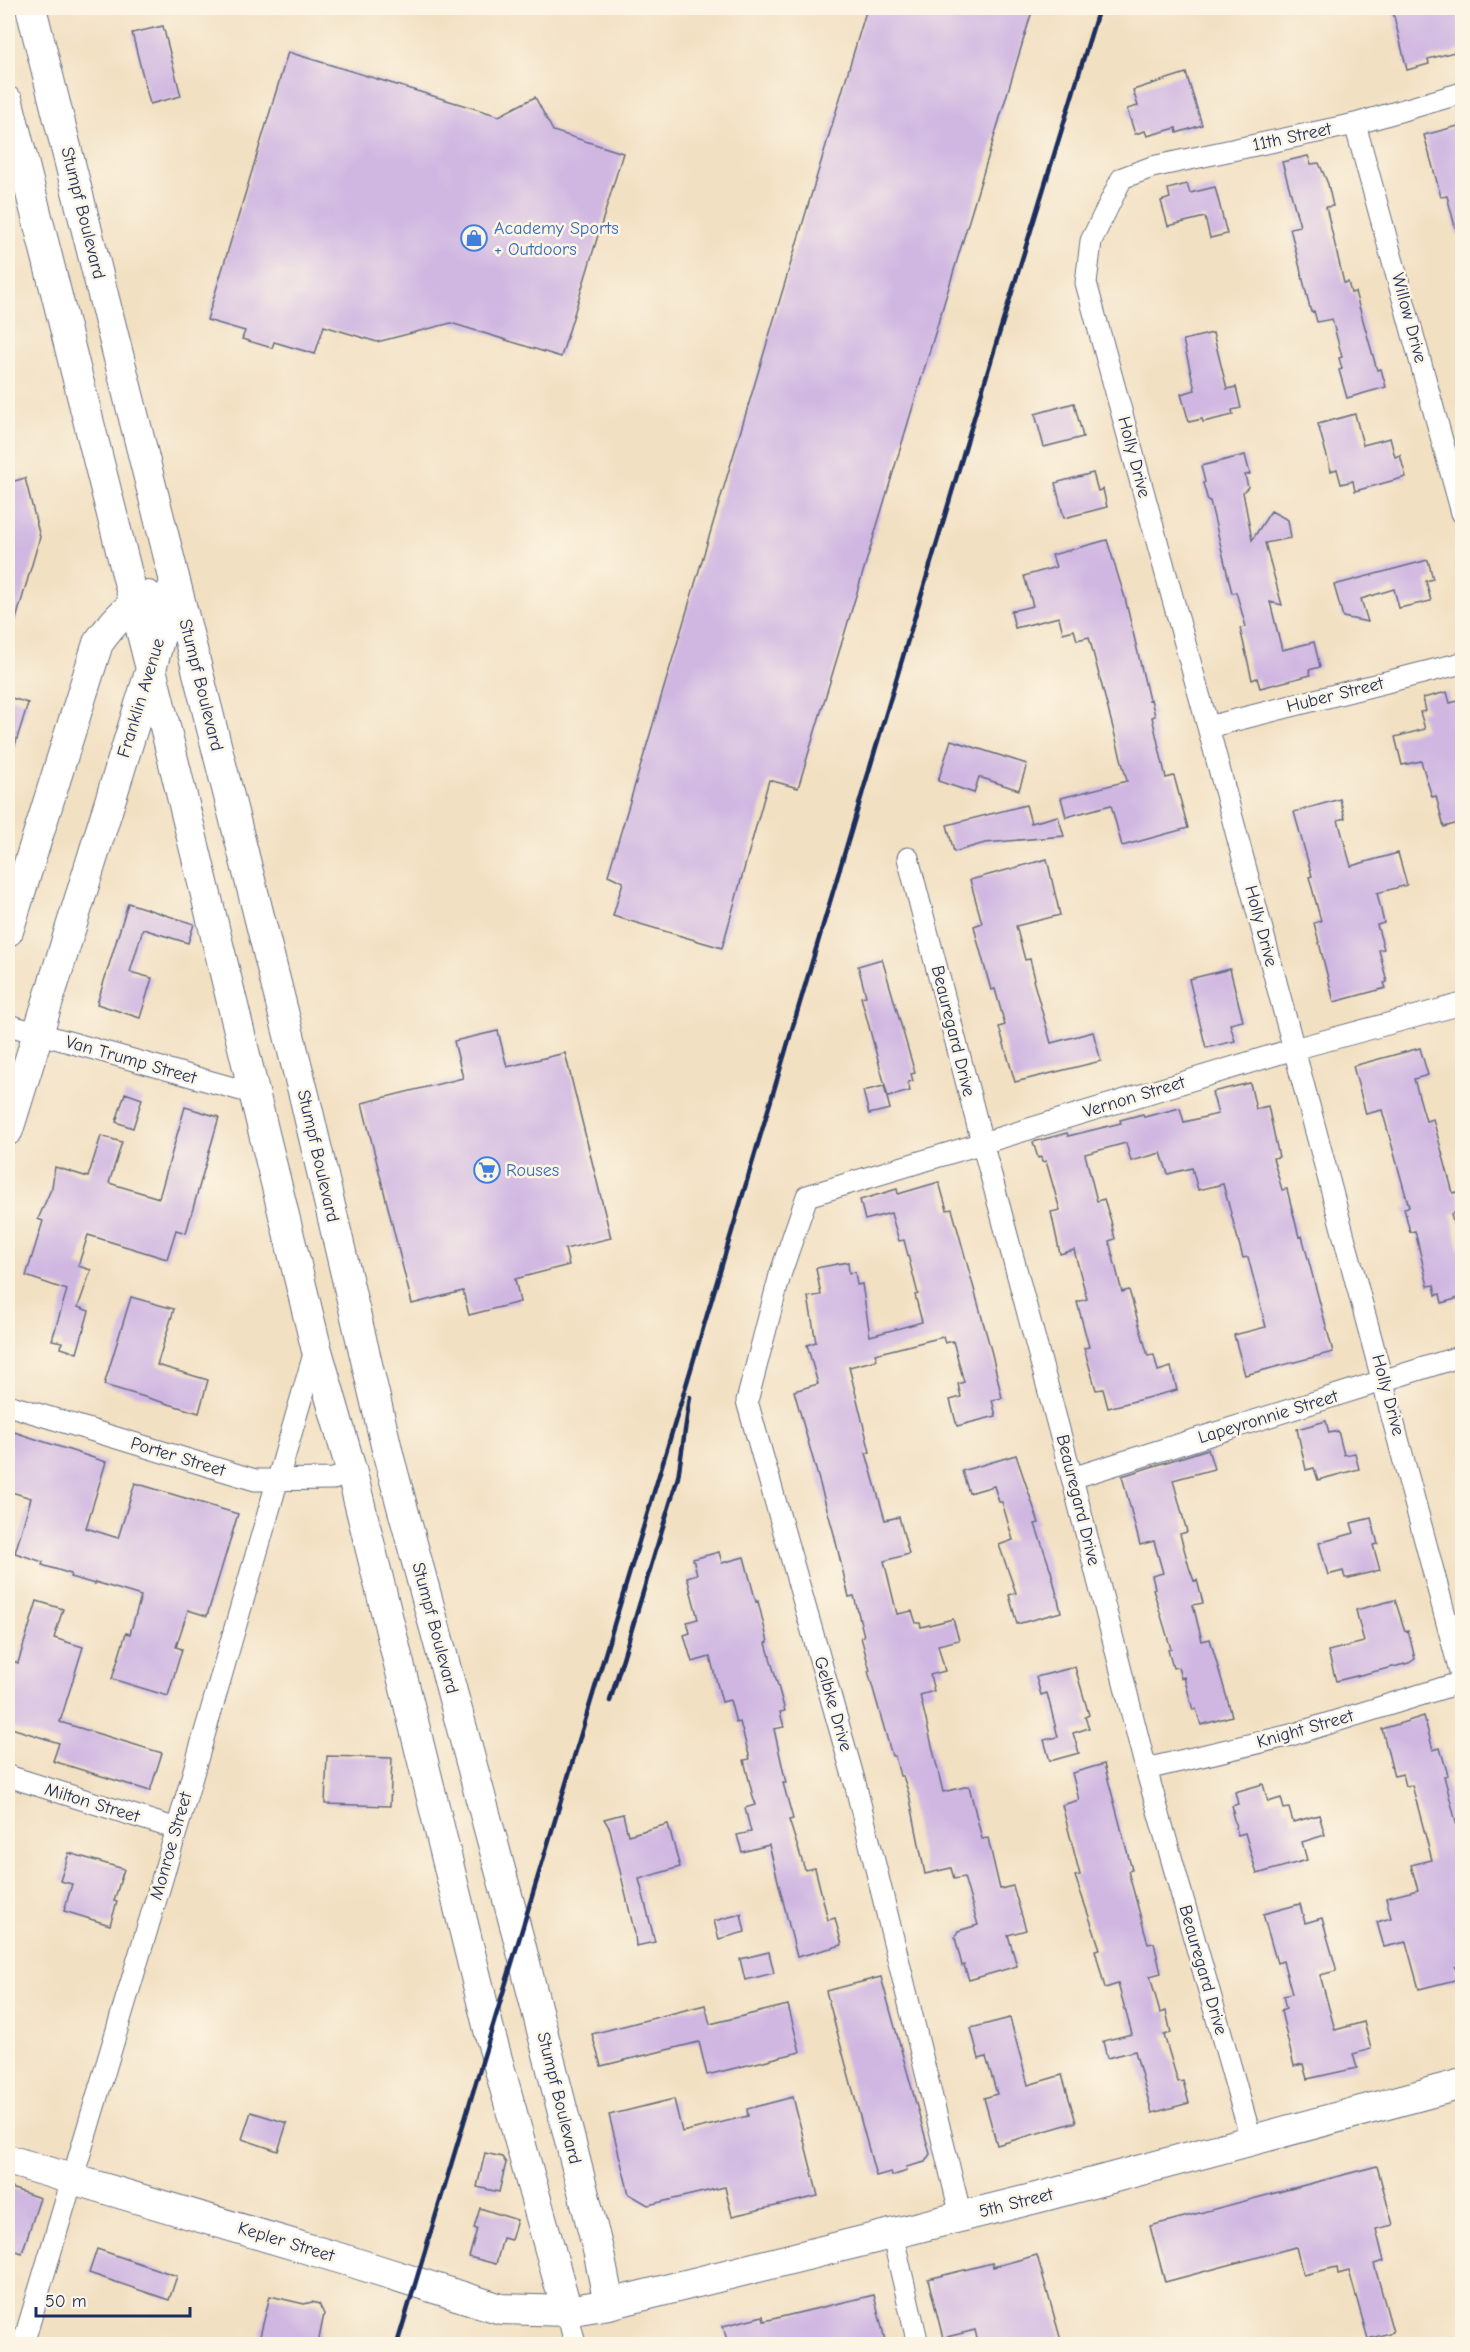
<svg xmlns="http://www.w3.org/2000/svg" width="1470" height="2352" viewBox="0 0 1470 2352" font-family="'Comic Neue',sans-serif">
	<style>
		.building { fill: #d0b7e2 }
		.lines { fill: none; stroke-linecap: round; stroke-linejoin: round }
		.minor-casing { stroke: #666d81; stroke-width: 23 }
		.secondary-casing { stroke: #666d81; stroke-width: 32 }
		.minor { stroke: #fff; stroke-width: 21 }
		.secondary { stroke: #fff; stroke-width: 30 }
		.rail { stroke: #1b2f5e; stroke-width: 4.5 }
		.labels { text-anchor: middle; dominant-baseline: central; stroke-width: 5; stroke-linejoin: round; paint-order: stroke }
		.street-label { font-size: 18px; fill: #1b2f5e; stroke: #fcf5e5 }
		.shop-label { font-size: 18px; fill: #366cbe; stroke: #fcf5e5; text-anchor: start }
	</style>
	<rect width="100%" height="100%" fill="#fcf5e5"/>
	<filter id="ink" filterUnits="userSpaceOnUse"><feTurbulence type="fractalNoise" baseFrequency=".0167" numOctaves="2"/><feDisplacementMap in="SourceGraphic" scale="12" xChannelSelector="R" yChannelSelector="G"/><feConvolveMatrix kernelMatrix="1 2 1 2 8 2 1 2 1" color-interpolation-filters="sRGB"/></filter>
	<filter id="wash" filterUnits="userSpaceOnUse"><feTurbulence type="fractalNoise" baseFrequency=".008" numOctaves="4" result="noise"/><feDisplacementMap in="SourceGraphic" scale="24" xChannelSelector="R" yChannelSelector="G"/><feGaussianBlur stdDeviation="1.35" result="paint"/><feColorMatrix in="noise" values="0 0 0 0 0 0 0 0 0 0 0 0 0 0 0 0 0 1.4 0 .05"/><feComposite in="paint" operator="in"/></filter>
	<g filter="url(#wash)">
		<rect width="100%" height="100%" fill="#f2e0c2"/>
		<g id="blocks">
			<!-- building -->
			<path class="building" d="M 867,8 L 1033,8 L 798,788 L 769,780 L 722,948 L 613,916 L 623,882 L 608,875 Z
				M 1392,8 L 1456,8 L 1462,34 L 1462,50 L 1428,59 L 1429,64 L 1407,70 Z
				M 163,26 L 181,96 L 150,104 L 132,33 Z
				M 288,52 L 499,116 L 535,97 L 553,131 L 623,153 L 561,357 L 451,323 L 377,342 L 324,326 L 315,354 L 274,342 L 272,348 L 242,339 L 245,331 L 207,320 Z
				M 1186,73 L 1202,125 L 1177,133 L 1176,128 L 1147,136 L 1145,131 L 1135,134 L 1127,109 L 1138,106 L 1133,90 Z
				M 1462,125 L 1462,233 L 1457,234 L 1447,196 L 1441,197 L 1424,135 Z
				M 1308,156 L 1311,164 L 1319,163 L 1328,184 L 1333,206 L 1326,207 L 1344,283 L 1348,282 L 1351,293 L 1355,292 L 1377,370 L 1381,369 L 1386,387 L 1347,398 L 1339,370 L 1342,369 L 1339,358 L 1342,357 L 1332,319 L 1317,322 L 1314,311 L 1311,312 L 1290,228 L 1300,226 L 1282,162 Z
				M 1187,184 L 1190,193 L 1215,187 L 1227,234 L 1210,238 L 1205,217 L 1168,226 L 1161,201 L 1170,198 L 1168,189 Z
				M 1213,333 L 1227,389 L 1236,387 L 1241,408 L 1232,410 L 1233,415 L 1203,422 L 1202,419 L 1189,422 L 1181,394 L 1195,390 L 1183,340 Z
				M 1074,403 L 1083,437 L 1044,447 L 1035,414 Z
				M 1355,414 L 1363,445 L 1390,438 L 1395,457 L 1400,455 L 1406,477 L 1355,491 L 1353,481 L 1341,484 L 1337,469 L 1331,471 L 1318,424 Z
				M 1245,455 L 1250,474 L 1245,475 L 1248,487 L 1243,492 L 1252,540 L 1271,511 L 1288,520 L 1291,538 L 1265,543 L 1282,605 L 1270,602 L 1282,650 L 1314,642 L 1320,667 L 1309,670 L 1311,675 L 1260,688 L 1257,678 L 1252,680 L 1240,628 L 1246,627 L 1236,592 L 1232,593 L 1210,501 L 1208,501 L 1203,483 L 1205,482 L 1201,466 Z
				M 1093,473 L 1098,491 L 1103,489 L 1107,507 L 1064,518 L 1055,483 Z
				M 25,478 L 40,537 L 12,633 L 8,632 L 8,483 Z
				M 1107,540 L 1125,598 L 1149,700 L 1151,699 L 1155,716 L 1152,717 L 1166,778 L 1174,776 L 1188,828 L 1122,846 L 1111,805 L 1066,817 L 1061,798 L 1127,781 L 1089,637 L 1077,640 L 1074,630 L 1063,633 L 1059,617 L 1015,628 L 1011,611 L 1033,606 L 1024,576 L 1056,567 L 1052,555 Z
				M 1428,560 L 1433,579 L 1426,581 L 1431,601 L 1399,608 L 1394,589 L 1361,599 L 1368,622 L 1343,617 L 1334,585 Z
				M 1447,692 L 1450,703 L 1458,701 L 1462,722 L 1462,822 L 1444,827 L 1436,796 L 1432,797 L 1421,761 L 1402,765 L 1395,737 L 1425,729 L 1420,712 L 1426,711 L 1423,698 Z
				M 8,697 L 28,703 L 12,755 L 8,755 Z
				M 951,740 L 1027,764 L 1019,790 L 979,777 L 974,793 L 938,781 Z
				M 1340,799 L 1345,818 L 1338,820 L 1351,866 L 1398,853 L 1407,885 L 1377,893 L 1384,923 L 1377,925 L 1384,949 L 1379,950 L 1387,982 L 1384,983 L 1386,988 L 1334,1002 L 1314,923 L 1321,921 L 1309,877 L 1312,876 L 1294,812 Z
				M 1026,805 L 1031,823 L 1058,816 L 1064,836 L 985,843 L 954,852 L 947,825 Z
				M 1047,859 L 1060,915 L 1016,926 L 1025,960 L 1030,959 L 1035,979 L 1033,980 L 1051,1043 L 1093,1032 L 1101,1061 L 1015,1082 L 999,1027 L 1005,1025 L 995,989 L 991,990 L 977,939 L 974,926 L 982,923 L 970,880 Z
				M 128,903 L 194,924 L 188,943 L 143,929 L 130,972 L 152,978 L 140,1018 L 97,1004 Z
				M 882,959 L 915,1073 L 911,1074 L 913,1081 L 908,1082 L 910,1091 L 888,1097 L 861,997 L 866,996 L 858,966 Z
				M 1230,969 L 1243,1021 L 1230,1024 L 1235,1041 L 1206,1048 L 1189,979 Z
				M 498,1031 L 507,1067 L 565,1053 L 611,1238 L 565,1249 L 569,1265 L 515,1279 L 520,1302 L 469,1315 L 463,1291 L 412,1304 L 362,1103 L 463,1078 L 454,1041 Z
				M 1420,1048 L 1428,1075 L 1414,1079 L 1426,1121 L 1433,1119 L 1453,1193 L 1457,1192 L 1462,1211 L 1451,1214 L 1460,1252 L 1462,1251 L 1462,1297 L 1442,1303 L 1440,1294 L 1436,1295 L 1434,1285 L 1428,1286 L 1415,1231 L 1410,1232 L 1404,1208 L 1409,1207 L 1382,1110 L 1366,1114 L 1353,1066 Z
				M 1250,1083 L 1256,1109 L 1268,1106 L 1279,1157 L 1273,1158 L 1282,1190 L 1287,1189 L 1299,1237 L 1302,1236 L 1333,1352 L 1245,1375 L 1234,1335 L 1266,1327 L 1248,1257 L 1243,1258 L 1223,1184 L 1198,1190 L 1192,1168 L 1168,1174 L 1161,1153 L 1131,1161 L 1126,1143 L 1085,1154 L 1097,1201 L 1104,1199 L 1111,1221 L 1115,1239 L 1109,1241 L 1122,1292 L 1129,1290 L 1148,1356 L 1154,1355 L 1158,1371 L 1171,1367 L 1177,1390 L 1108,1408 L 1103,1389 L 1096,1390 L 1084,1348 L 1089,1347 L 1077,1302 L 1087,1299 L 1074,1250 L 1060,1254 L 1051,1212 L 1060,1210 L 1046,1161 L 1042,1162 L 1041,1157 L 1038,1158 L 1033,1142 L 1067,1133 L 1068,1136 L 1121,1123 L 1120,1120 L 1143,1114 L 1144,1117 L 1180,1108 L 1184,1122 L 1218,1114 L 1212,1092 Z
				M 884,1086 L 890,1109 L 869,1114 L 863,1091 Z
				M 125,1093 L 142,1099 L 133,1128 L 116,1122 Z
				M 185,1107 L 219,1117 L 186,1233 L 176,1230 L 167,1259 L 88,1235 L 78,1266 L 91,1270 L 78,1307 L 89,1311 L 77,1353 L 61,1348 L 62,1342 L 52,1340 L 67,1290 L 26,1276 L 43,1221 L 38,1219 L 52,1187 L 55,1167 L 88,1177 L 101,1136 L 122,1142 L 109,1183 L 159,1198 Z
				M 939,1182 L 947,1210 L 952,1209 L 992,1354 L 1002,1398 L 992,1400 L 996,1416 L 957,1426 L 950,1400 L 961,1397 L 958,1384 L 964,1382 L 953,1341 L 945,1343 L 943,1337 L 875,1354 L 877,1360 L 849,1367 L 870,1452 L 866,1453 L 885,1520 L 899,1517 L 909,1554 L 884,1561 L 897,1614 L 912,1611 L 916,1623 L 920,1623 L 921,1627 L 953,1619 L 959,1640 L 938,1645 L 945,1671 L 930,1675 L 934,1691 L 920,1695 L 943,1792 L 969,1786 L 982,1839 L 988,1838 L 1000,1889 L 1013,1886 L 1026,1930 L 1008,1935 L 1017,1966 L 969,1980 L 964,1965 L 962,1966 L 955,1937 L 958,1931 L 978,1925 L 964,1877 L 954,1879 L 951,1868 L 925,1874 L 909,1794 L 903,1776 L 900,1776 L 895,1756 L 892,1756 L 868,1671 L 870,1671 L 861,1637 L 864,1636 L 854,1596 L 849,1597 L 834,1534 L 794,1391 L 818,1384 L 807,1345 L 816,1342 L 808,1297 L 821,1295 L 816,1268 L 848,1262 L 849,1273 L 855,1272 L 857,1285 L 862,1284 L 870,1336 L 922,1322 L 915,1295 L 918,1294 L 904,1240 L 899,1241 L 891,1213 L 865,1220 L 860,1200 L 897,1189 L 898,1194 Z
				M 131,1297 L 174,1309 L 157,1365 L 208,1380 L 199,1413 L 104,1385 Z
				M 1326,1421 L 1329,1433 L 1338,1431 L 1344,1455 L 1355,1453 L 1359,1469 L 1318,1480 L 1314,1468 L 1306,1470 L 1297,1429 Z
				M 8,1430 L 106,1462 L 86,1528 L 118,1538 L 135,1483 L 238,1514 L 207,1616 L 188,1610 L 176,1647 L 182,1649 L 168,1696 L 112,1679 L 126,1633 L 130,1634 L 141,1596 L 95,1582 L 95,1584 L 70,1577 L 71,1574 L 42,1565 L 43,1562 L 15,1553 L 31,1498 L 8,1491 Z
				M 1208,1449 L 1214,1469 L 1173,1480 L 1187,1532 L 1180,1534 L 1189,1567 L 1194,1581 L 1197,1580 L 1203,1603 L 1193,1605 L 1202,1641 L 1210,1639 L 1232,1716 L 1201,1725 L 1196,1709 L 1193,1710 L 1184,1677 L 1181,1678 L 1178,1667 L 1173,1668 L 1168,1650 L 1171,1649 L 1153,1589 L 1155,1588 L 1152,1576 L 1163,1573 L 1154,1541 L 1140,1545 L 1122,1476 Z
				M 1016,1455 L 1039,1523 L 1035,1524 L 1051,1571 L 1061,1612 L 1017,1624 L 1009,1595 L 1016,1593 L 999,1545 L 1013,1540 L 1002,1502 L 999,1502 L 994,1486 L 969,1493 L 962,1471 Z
				M 1371,1518 L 1378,1544 L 1373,1545 L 1380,1570 L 1349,1578 L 1345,1578 L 1343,1571 L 1328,1575 L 1319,1543 L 1354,1533 L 1351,1523 Z
				M 719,1552 L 722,1563 L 744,1557 L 756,1602 L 758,1601 L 768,1642 L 766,1643 L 785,1711 L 780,1712 L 784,1727 L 774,1729 L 786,1783 L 783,1783 L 793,1819 L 789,1820 L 805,1870 L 815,1868 L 828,1920 L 835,1918 L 842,1945 L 797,1957 L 769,1845 L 742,1852 L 737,1835 L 751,1832 L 745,1808 L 755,1805 L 744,1760 L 750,1759 L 740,1722 L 736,1723 L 730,1700 L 722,1702 L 710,1657 L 692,1662 L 684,1635 L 690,1633 L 687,1622 L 698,1619 L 687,1577 L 697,1574 L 693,1559 Z
				M 1395,1600 L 1405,1631 L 1408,1630 L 1415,1659 L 1409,1663 L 1336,1681 L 1328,1651 L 1364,1642 L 1356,1610 Z
				M 37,1601 L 63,1609 L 54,1638 L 83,1647 L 60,1722 L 162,1753 L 150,1791 L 53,1761 L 59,1743 L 8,1727 L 8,1659 L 18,1663 Z
				M 1075,1667 L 1089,1715 L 1085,1717 L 1089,1728 L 1073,1733 L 1079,1753 L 1050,1761 L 1044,1740 L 1058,1737 L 1047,1693 L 1041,1695 L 1036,1677 Z
				M 1424,1716 L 1433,1750 L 1440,1748 L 1448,1775 L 1444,1776 L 1462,1845 L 1462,1965 L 1455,1967 L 1459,1979 L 1419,1989 L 1406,1942 L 1384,1947 L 1377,1922 L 1391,1918 L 1386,1898 L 1418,1890 L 1411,1865 L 1432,1860 L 1412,1785 L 1406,1786 L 1403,1774 L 1394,1776 L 1382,1729 Z
				M 327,1756 L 392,1758 L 390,1806 L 325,1804 Z
				M 1104,1764 L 1132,1870 L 1128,1871 L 1148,1944 L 1154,1943 L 1161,1973 L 1150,1976 L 1160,2013 L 1166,2011 L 1171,2033 L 1164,2035 L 1178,2082 L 1183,2081 L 1189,2103 L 1152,2113 L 1135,2051 L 1107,2058 L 1103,2041 L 1132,2034 L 1118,1984 L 1105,1988 L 1095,1950 L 1100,1949 L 1075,1876 L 1080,1875 L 1062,1805 L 1079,1800 L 1072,1773 Z
				M 1263,1784 L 1268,1802 L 1281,1798 L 1284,1809 L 1289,1808 L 1293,1822 L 1319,1815 L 1325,1835 L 1302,1842 L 1307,1860 L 1257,1874 L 1245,1833 L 1238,1835 L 1232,1812 L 1234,1812 L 1232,1806 L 1238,1804 L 1235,1792 Z
				M 623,1814 L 628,1835 L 668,1824 L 680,1867 L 639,1879 L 655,1942 L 636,1946 L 635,1934 L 610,1829 L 604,1819 Z
				M 69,1853 L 124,1869 L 114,1901 L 117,1902 L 110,1925 L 64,1911 L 72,1884 L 60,1881 Z
				M 1300,1904 L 1305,1923 L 1322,1918 L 1336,1968 L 1336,1971 L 1320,1975 L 1335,2030 L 1364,2022 L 1371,2049 L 1353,2054 L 1357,2068 L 1307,2079 L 1303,2064 L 1294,2066 L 1289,2045 L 1281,2011 L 1286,2009 L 1283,1996 L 1292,1994 L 1283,1961 L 1277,1963 L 1263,1914 Z
				M 741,1914 L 745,1932 L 719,1939 L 714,1921 Z
				M 769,1952 L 774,1973 L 745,1980 L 740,1959 Z
				M 881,1977 L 930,2154 L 925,2162 L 906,2167 L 907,2171 L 892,2176 L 891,2172 L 876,2176 L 826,1991 Z
				M 705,2005 L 710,2024 L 788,2005 L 800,2052 L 707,2075 L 699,2042 L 601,2066 L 592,2034 Z
				M 1010,2018 L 1028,2085 L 1062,2075 L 1076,2122 L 997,2145 L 984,2098 L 997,2094 L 986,2057 L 979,2059 L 971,2028 Z
				M 793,2097 L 818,2196 L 732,2216 L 725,2187 L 648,2205 L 629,2194 L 609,2115 L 674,2099 L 682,2132 L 748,2116 L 747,2109 Z
				M 251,2112 L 287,2123 L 278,2151 L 242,2139 Z
				M 485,2153 L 502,2157 L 506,2163 L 499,2192 L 477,2187 Z
				M 1377,2166 L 1393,2225 L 1376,2229 L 1384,2261 L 1374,2264 L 1393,2332 L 1368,2339 L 1349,2271 L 1338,2274 L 1337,2267 L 1303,2275 L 1296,2247 L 1165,2282 L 1150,2226 Z
				M 8,2187 L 40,2198 L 22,2253 L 8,2248 Z
				M 480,2208 L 517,2220 L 511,2240 L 503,2238 L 496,2264 L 469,2257 L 477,2229 L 474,2228 Z
				M 97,2249 L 177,2276 L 169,2300 L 89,2273 Z
				M 1037,2255 L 1062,2344 L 993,2344 L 991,2340 L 978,2343 L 975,2330 L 943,2338 L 928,2279 L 992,2263 L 993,2267 Z
				M 874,2295 L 886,2344 L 728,2344 L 723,2326 L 763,2316 L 764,2321 Z
				M 270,2296 L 304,2304 L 312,2302 L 319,2304 L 324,2314 L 318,2344 L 258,2344 Z"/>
		</g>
	</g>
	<g filter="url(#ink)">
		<use href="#blocks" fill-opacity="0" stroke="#666d81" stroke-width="1.5"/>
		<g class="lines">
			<!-- minor casing -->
			<g class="minor-casing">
				<path id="minor" d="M 1462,93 L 1355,124 L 1152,167 L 1122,178 L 1091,241 L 1086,283 L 1208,727 L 1462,1679
					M 1355,124 L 1462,513
					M 1208,727 L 1462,663
					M 908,858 L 982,1142 L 1072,1478 L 1146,1769 L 1252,2142
					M 8,1025 L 255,1094
					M 8,1405 L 255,1480 L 333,1479 L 352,1473
					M 1072,1478 L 1462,1356
					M 1146,1769 L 1291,1735 L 1462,1682
					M 8,1776 L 177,1829
					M 961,2216 L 855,1783 L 747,1401 L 780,1275 L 807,1196 L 1294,1049 L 1462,1004
					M 892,2233 L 918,2344
					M 567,2311 L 575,2344
					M 23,2344 L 177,1829 L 316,1347"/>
			</g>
			<!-- secondary casing -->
			<g class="secondary-casing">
				<path id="secondary" d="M 31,8 L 305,1099 L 389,1458 L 519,1940 L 599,2254 L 609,2304
					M 8,102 L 151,669 L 316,1347 L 352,1473 L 490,2034 L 567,2311
					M 8,931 L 98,643 C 113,623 126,607 148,596
					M 8,1130 L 151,669 L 174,584
					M 8,2160 L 349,2261 L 501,2309 L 567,2311 L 609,2304 L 1044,2196 L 1462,2084"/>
			</g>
			<!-- minor -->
			<use href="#minor" class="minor"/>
			<!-- secondary -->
			<use href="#secondary" class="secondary"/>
			<!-- rail -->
			<path class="rail" d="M 610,1701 L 678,1477 L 690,1397
				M 397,2344 L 682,1399 L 996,344 L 1099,8"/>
		</g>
	</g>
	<!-- icons -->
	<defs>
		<g id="shop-ring" transform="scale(1.35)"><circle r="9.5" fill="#fcf5e5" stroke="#3f7fe0" stroke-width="1.5"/><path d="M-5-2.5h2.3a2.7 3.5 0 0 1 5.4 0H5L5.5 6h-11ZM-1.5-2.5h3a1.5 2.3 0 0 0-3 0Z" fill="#3f7fe0"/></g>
		<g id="supermarket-ring" transform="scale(1.35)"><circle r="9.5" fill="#fcf5e5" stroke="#3f7fe0" stroke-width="1.5"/><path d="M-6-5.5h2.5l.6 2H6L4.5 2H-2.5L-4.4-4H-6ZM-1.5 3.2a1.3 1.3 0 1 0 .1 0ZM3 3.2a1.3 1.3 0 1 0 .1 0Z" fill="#3f7fe0"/></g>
	</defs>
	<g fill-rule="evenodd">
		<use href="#shop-ring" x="474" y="238"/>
		<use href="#supermarket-ring" x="487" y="1170"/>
	</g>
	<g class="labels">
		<!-- street labels -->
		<g class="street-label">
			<text transform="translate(1292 137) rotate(-12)">11th Street</text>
			<text transform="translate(83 213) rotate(76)">Stumpf Boulevard</text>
			<text transform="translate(1409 318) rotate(75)">Willow Drive</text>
			<text transform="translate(1134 457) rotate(75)">Holly Drive</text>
			<text transform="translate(201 685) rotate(76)">Stumpf Boulevard</text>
			<text transform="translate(1335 695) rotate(-14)">Huber Street</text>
			<text transform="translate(141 698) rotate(-73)">Franklin Avenue</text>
			<text transform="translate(1261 926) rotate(75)">Holly Drive</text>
			<text transform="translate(953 1031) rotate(76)">Beauregard Drive</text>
			<text transform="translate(131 1060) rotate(16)">Van Trump Street</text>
			<text transform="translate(1134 1097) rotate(-17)">Vernon Street</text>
			<text transform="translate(318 1156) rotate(77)">Stumpf Boulevard</text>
			<text transform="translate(1388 1395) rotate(75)">Holly Drive</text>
			<text transform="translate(1268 1417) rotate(-17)">Lapeyronnie Street</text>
			<text transform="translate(178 1457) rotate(17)">Porter Street</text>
			<text transform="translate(1078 1500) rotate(76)">Beauregard Drive</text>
			<text transform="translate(435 1628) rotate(75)">Stumpf Boulevard</text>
			<text transform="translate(833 1704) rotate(74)">Gelbke Drive</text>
			<text transform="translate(1305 1729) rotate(-16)">Knight Street</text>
			<text transform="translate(92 1803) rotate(17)">Milton Street</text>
			<text transform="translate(171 1846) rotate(-74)">Monroe Street</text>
			<text transform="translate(1203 1970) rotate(74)">Beauregard Drive</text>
			<text transform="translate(559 2098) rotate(76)">Stumpf Boulevard</text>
			<text transform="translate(1016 2203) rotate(-14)">5th Street</text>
			<text transform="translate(286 2242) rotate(17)">Kepler Street</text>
		</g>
		<!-- shop labels -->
		<g class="shop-label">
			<text x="494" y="228">Academy Sports<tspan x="494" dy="21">+ Outdoors</tspan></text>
			<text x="506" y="1170">Rouses</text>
		</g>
	</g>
	<!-- margin -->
	<rect width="1470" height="2352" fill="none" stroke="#fcf5e5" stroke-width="30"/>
	<!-- scale -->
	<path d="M36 2307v9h154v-9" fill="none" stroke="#1b2f5e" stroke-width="3"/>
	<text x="45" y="2307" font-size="18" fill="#1b2f5e" stroke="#fcf5e5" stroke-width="4.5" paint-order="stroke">50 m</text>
</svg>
